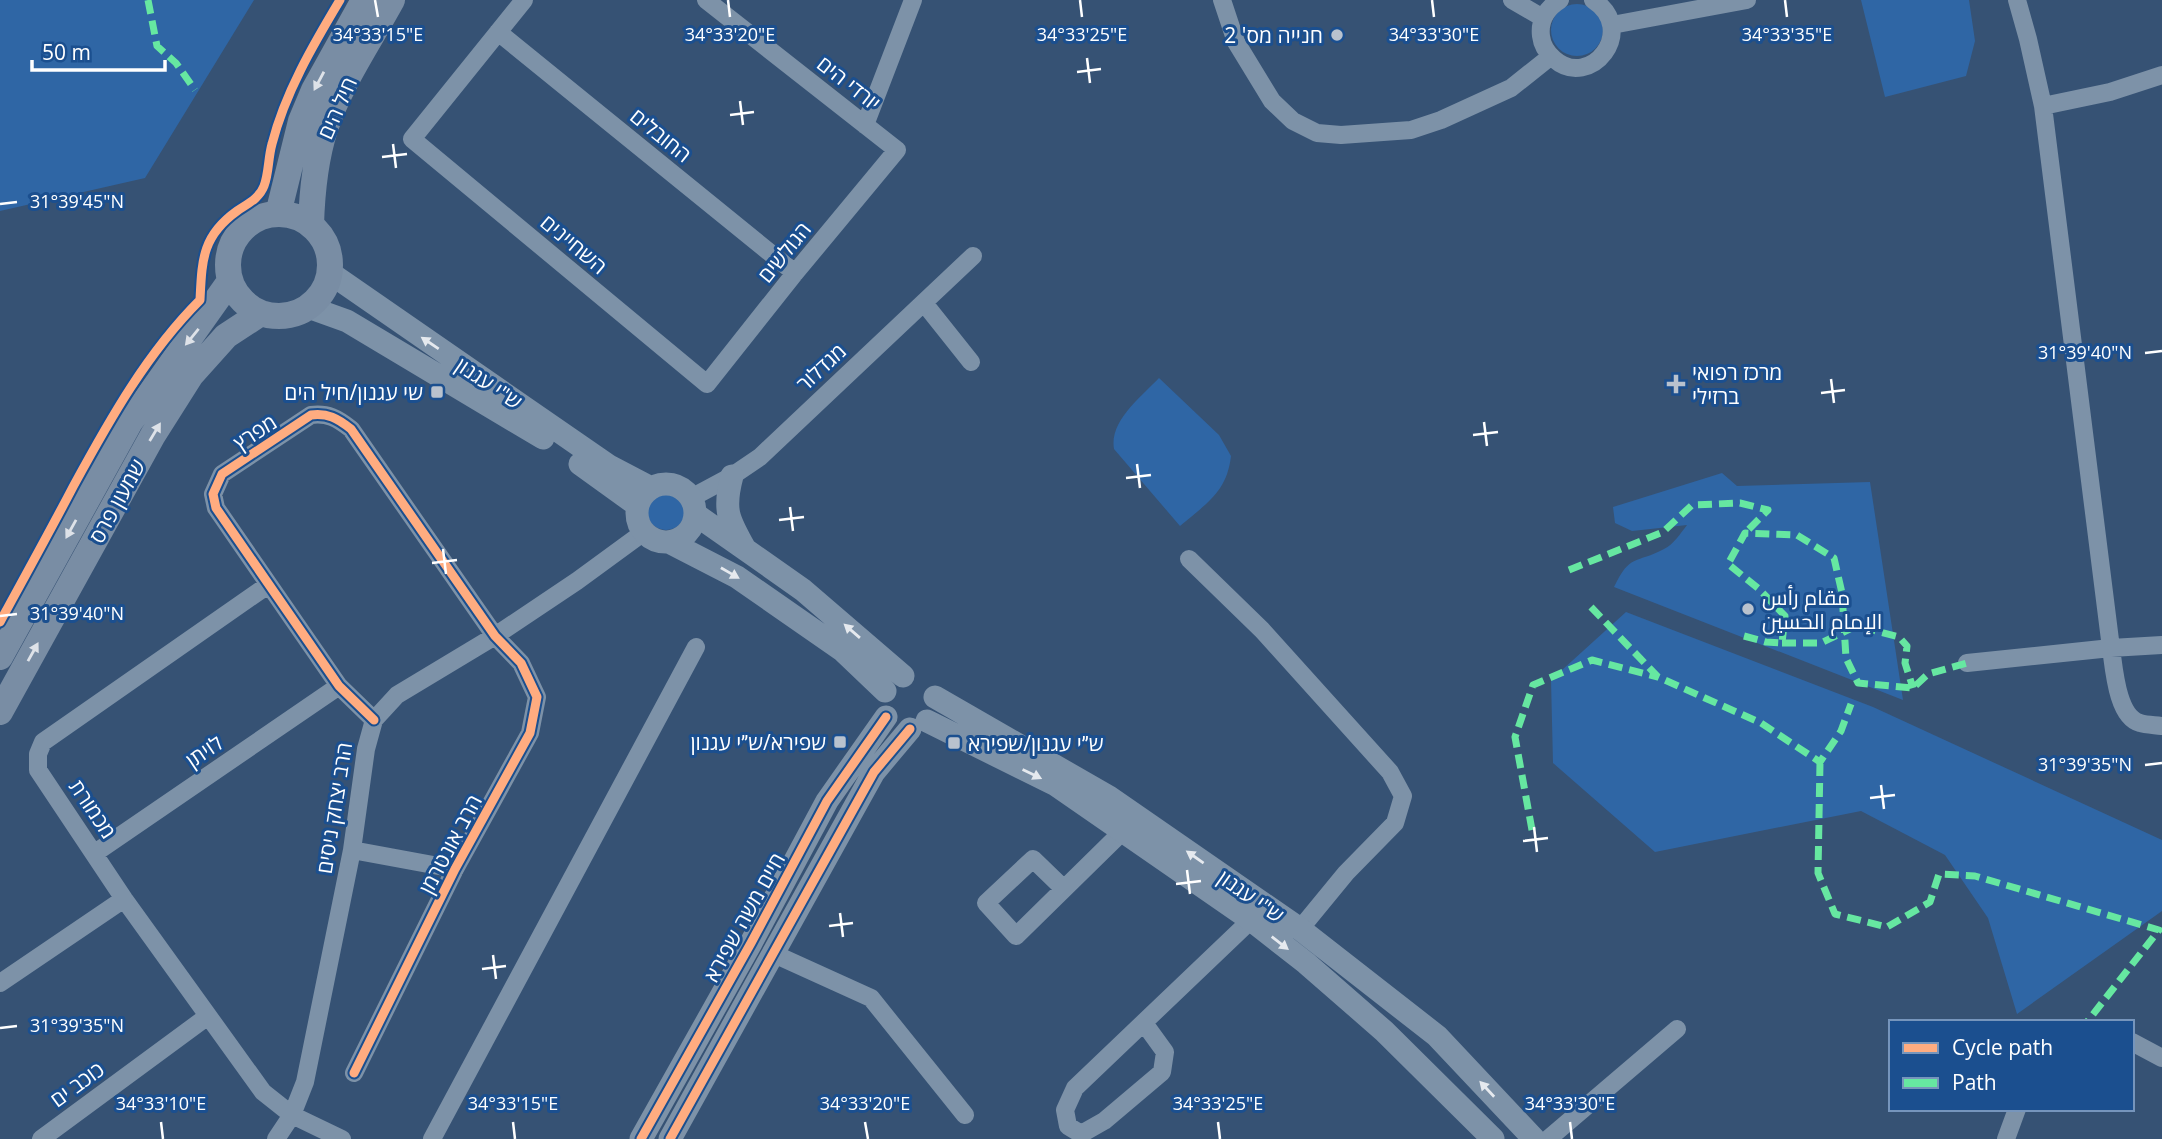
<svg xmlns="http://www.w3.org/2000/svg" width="2162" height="1139" viewBox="0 0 2162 1139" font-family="'Open Sans',Cairo,Heebo,sans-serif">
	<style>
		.green { fill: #2f66a5 }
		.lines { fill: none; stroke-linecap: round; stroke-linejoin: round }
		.minor { stroke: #7d92a8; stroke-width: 18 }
		.tertiary { stroke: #7d92a8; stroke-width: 23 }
		.secondary { stroke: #798da4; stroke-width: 26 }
		.quiet { stroke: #66e7a1; stroke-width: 7; stroke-dasharray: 14 7; stroke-linecap: butt }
		.cycleway-casing { stroke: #1b4f8f; stroke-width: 13 }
		.cycleway { stroke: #ffac80; stroke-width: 9 }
		.oneway { fill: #dee2e8 }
		.oneway2 { fill: #e5e9ee }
		.ticks { fill: none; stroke: #fff; stroke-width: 2.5 }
		.poi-dot { fill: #b9c2ce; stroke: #1b4f8f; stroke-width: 2.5 }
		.labels { text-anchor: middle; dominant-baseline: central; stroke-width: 6; stroke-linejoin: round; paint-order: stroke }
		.poi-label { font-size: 21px; fill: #fff; stroke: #1b4f8f; text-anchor: end }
		.street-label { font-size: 21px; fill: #fff; stroke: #1b4f8f }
		.ticks-label { font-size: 18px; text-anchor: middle; fill: #fff; stroke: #1b4f8f; stroke-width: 6; stroke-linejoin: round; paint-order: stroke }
	</style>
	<rect width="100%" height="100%" fill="#365274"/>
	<!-- green -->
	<path class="green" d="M 0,0 L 254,0 L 145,178 L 0,211 Z
		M 1861,0 L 1969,0 L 1975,41 L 1966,76 L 1885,97 Z
		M1551 30a26 26 0 1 1 52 0a26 26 0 1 1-52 0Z
		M 1159,378 L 1219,435 L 1231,456 C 1227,492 1206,504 1180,526 L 1114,449 C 1109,421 1142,396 1159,378 Z
		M 1722,473 L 1737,486 L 1870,482 L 1903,700 L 1614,587 C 1630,553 1636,564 1664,549 C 1674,544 1680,534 1687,525 L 1632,531 L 1615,523 L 1613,507 Z
		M647 511a19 19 0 1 1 38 0a19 19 0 1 1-38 0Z
		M 1626,612 L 1873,707 L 2162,840 L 2162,911 L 2017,1014 L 1988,918 L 1945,855 L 1861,811 L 1655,852 L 1553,763 L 1551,680 Z"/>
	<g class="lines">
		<!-- minor -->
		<path class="minor" d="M 524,0 L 412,139 L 707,384 L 795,273 L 897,150 L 706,0
			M 1222,0 L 1236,42 L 1272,101 L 1293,121 L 1317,133 L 1341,135 L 1411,130 L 1441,120 L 1511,88 L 1550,57
			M 1512,0 L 1543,18
			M 1560,0 C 1547,8 1539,20 1541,36 C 1542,45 1547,53 1554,59 C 1590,91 1639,30 1593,0
			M 2017,0 L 2028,39 L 2043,106 L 2111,648 C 2114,668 2117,717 2140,723 C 2146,725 2155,725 2162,726
			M 1612,25 L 1747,0
			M 498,32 L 795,273
			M 2043,106 L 2110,92 L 2162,75
			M 865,125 L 913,0
			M 924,303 L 971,362
			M 691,498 L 732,476 L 760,457 L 973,256
			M 1189,559 L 1262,630 L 1390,772 L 1403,796 L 1395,823 L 1346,873 L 1300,929
			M 268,585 L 43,742 L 38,754 L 38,770 L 124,899 L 263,1092 L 292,1115 L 342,1139
			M 1967,663 L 2111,648 L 2162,645
			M 352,850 L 455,869
			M 95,853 L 339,686
			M 1064,889 L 1033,859 L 986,903 L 1016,936 L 1122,832
			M 774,954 L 871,998 L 965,1115
			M 0,983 L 124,899
			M 1144,1023 L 1165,1052 L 1162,1072 L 1104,1121 L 1081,1134 L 1068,1126 L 1065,1110 L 1075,1088 L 1251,920
			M 2132,1042 L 2162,1058
			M 354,1073 L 455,869 L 530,733 L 537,697 L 521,663 L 495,636 L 351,429 C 337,418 328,413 311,415 L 222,474 L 213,494 L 216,508 L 339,686 L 374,720
			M 41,1139 L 208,1016
			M 276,1139 L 292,1115 L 305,1082 L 352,850 L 366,749 L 374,720 L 397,695 L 495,636 L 577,581 L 644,532
			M 432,1139 L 696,647
			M 1548,1139 L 1677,1029
			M 2006,1139 L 2017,1109"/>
		<!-- tertiary -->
		<path class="tertiary" d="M 330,273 L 609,466 L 651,488
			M 308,307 L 347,321 L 543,438
			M 580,464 L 637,505
			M 732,476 C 723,510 728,519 745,549
			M637 513a29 29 0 1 1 58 0a29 29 0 1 1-58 0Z
			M 695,514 L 803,590 L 903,676
			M 669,542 L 737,577 L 842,650 L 885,691
			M 935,697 L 1109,797 L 1300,929 L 1437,1036 L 1534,1139
			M 927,721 L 1056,785 L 1251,920 L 1306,963 L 1384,1031 L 1493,1139
			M 641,1139 L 751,943 L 827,801 L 886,717
			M 670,1139 L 874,772 L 910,729"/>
		<!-- secondary -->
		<path class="secondary" d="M 278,214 L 301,121 L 314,90 L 364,0
			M228 265a51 51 0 1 1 102 0a51 51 0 1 1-102 0Z
			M 311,225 C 312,192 315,160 325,129 C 340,84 369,42 392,0
			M 0,657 L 130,422 L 230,281
			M 0,712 L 153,435 L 191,375 L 226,336 L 261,313"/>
		<!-- quiet -->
		<path class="quiet" d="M 148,0 L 157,46 L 176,63 L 195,90
			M 1569,570 L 1663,532 L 1692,505 L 1740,503 L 1768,510 L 1745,533
			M 1591,607 L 1658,677 L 1761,723 L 1820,762 L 1841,731 L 1851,704
			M 1744,636 L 1766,642 L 1782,643 L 1785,616 L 1759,589 L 1728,564 L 1745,533 L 1797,535 L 1834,558 L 1842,593 L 1846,658 L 1858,683 L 1913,688 L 1928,674 L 1967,663
			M 1782,643 L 1821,643 L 1856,626 L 1899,637 L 1907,646 L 1905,663 L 1913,688
			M 1820,762 L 1818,873 L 1835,914 L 1887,927 L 1930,902 L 1939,874 L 1975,876 L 2159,930 L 2087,1022
			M 1532,830 L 1515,737 L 1533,685 L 1592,660 L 1658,677"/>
		<!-- cycleway casing -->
		<g class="cycleway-casing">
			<path id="cycleway" d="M 0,622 C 25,576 50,531 74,485 C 110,419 147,353 200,300 C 202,260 202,236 237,211 C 247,204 259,199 264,186 C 269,173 268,158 272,144 C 285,93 313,45 340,0
				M 354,1073 L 455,869 L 530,733 L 537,697 L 521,663 L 495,636 L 351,429 C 337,418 328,413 311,415 L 222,474 L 213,494 L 216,508 L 339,686 L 374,720
				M 641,1139 L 751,943 L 827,801 L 886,717
				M 670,1139 L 874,772 L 910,729"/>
		</g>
		<!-- cycleway -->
		<use href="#cycleway" class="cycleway"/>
	</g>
	<!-- one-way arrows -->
	<defs><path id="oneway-solid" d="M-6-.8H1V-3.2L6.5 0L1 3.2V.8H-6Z" transform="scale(1.75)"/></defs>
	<g class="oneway">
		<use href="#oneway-solid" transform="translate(319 81) rotate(118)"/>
		<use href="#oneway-solid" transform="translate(192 337) rotate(129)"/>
		<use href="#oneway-solid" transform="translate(155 432) rotate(-59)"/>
		<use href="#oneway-solid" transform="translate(71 529) rotate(119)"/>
		<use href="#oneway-solid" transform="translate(33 652) rotate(-61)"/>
	</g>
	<g class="oneway2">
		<use href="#oneway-solid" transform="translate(430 343) rotate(-146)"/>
		<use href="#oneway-solid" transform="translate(730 573) rotate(30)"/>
		<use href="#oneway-solid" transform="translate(852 631) rotate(-139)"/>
		<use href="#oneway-solid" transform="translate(1032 774) rotate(26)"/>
		<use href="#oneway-solid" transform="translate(1195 857) rotate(-145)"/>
		<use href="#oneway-solid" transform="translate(1280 943) rotate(38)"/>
		<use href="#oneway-solid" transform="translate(1487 1089) rotate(-133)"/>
	</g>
	<!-- ticks -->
	<path class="ticks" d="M 375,0 L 378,17M 728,0 L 730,17M 1080,0 L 1082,17M 1432,0 L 1434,17M 1785,0 L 1787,17M 1087,58 L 1090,83M 1077,72 L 1101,69M 740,101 L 743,125M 730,115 L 754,112M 393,144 L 396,168M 382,157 L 407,154M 0,204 L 17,202M 2145,353 L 2162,351M 1831,379 L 1834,403M 1821,393 L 1845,390M 1484,422 L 1487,446M 1473,435 L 1498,432M 1137,464 L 1140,488M 1126,478 L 1151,475M 790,507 L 793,531M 779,520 L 804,517M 443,549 L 446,574M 432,563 L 457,560M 0,616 L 17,614M 2145,765 L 2162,763M 1881,785 L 1884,809M 1870,798 L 1895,795M 1534,827 L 1537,852M 1523,841 L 1548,838M 1187,870 L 1190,894M 1176,884 L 1201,881M 840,913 L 843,937M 829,926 L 853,923M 493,955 L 496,979M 482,969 L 506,966M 0,1028 L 17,1026M 161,1122 L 163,1139M 513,1122 L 515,1139M 865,1122 L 868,1139M 1218,1122 L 1220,1139M 1570,1122 L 1572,1139"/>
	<!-- markers -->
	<g class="poi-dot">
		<circle cx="1337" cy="35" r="7"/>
		<path d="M1672.5 373.5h7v7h7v7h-7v7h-7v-7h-7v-7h7z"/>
		<rect x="430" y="385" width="14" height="14" rx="3.5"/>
		<circle cx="1748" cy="609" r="7"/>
		<rect x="833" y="735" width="14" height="14" rx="3.5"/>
		<rect x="947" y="736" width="14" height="14" rx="3.5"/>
	</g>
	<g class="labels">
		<!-- poi labels -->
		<g class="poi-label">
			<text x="1323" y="35">חנייה מס' 2</text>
			<text x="1692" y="372" text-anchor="start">מרכז רפואי<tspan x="1692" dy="24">ברזילי</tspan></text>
			<text x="423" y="392">שי עגנון/חיל הים</text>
			<text x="1762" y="597" text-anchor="start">مقام رأس<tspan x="1762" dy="24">الإمام الحسين</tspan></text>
			<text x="826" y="742">שפירא/ש״י עגנון</text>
			<text x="968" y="743" text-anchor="start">ש״י עגנון/שפירא</text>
		</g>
		<!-- street labels -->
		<g class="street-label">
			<text transform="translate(849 83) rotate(38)">יורדי הים</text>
			<text transform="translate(337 108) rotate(-66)">חיל הים</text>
			<text transform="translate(661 135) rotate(39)">החובלים</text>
			<text transform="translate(574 244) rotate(40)">השחיינים</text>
			<text transform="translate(784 252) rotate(-51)">הגולשים</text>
			<text transform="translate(821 367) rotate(-43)">מגדלור</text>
			<text transform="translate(489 383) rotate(34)">ש"י עגנון</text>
			<text transform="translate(255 432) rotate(-33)">מפרץ</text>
			<text transform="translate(117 501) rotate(-61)">שמעון פרס</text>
			<text transform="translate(204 751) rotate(-34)">לויתן</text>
			<text transform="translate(334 808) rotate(-81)">הרב יצחק ניסים</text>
			<text transform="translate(93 809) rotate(56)">מכמורת</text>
			<text transform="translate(450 844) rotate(-62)">הרב אונטרמן</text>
			<text transform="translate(1251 896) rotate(35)">ש"י עגנון</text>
			<text transform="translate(744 917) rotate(-61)">חיים משה שפירא</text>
			<text transform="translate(77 1084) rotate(-36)">כוכב ים</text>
		</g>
	</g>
	<g class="ticks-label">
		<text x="378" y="41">34°33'15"E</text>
		<text x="730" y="41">34°33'20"E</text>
		<text x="1082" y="41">34°33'25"E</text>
		<text x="1434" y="41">34°33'30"E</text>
		<text x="1787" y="41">34°33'35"E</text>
		<text x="77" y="208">31°39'45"N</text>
		<text x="2085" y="359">31°39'40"N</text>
		<text x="77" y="620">31°39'40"N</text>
		<text x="2085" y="771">31°39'35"N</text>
		<text x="77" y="1032">31°39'35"N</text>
		<text x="161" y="1110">34°33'10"E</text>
		<text x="513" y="1110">34°33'15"E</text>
		<text x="865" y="1110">34°33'20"E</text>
		<text x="1218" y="1110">34°33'25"E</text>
		<text x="1570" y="1110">34°33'30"E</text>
	</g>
	<!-- legend -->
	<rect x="1889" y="1020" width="245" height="91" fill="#1b4f8f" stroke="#7695bc" stroke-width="2"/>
	<rect x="1903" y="1043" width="35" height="10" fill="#ffac80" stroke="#7695bc" stroke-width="2"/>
	<text x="1952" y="1055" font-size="21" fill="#ffffff">Cycle path</text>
	<rect x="1903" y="1078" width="35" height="10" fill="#66e7a1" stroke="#7695bc" stroke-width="2"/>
	<text x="1952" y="1090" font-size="21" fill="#ffffff">Path</text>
	<!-- scale -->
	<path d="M32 60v10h133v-10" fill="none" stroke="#ffffff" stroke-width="3.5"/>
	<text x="42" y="60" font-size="21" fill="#ffffff" stroke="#1b4f8f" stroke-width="5" paint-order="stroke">50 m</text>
</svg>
